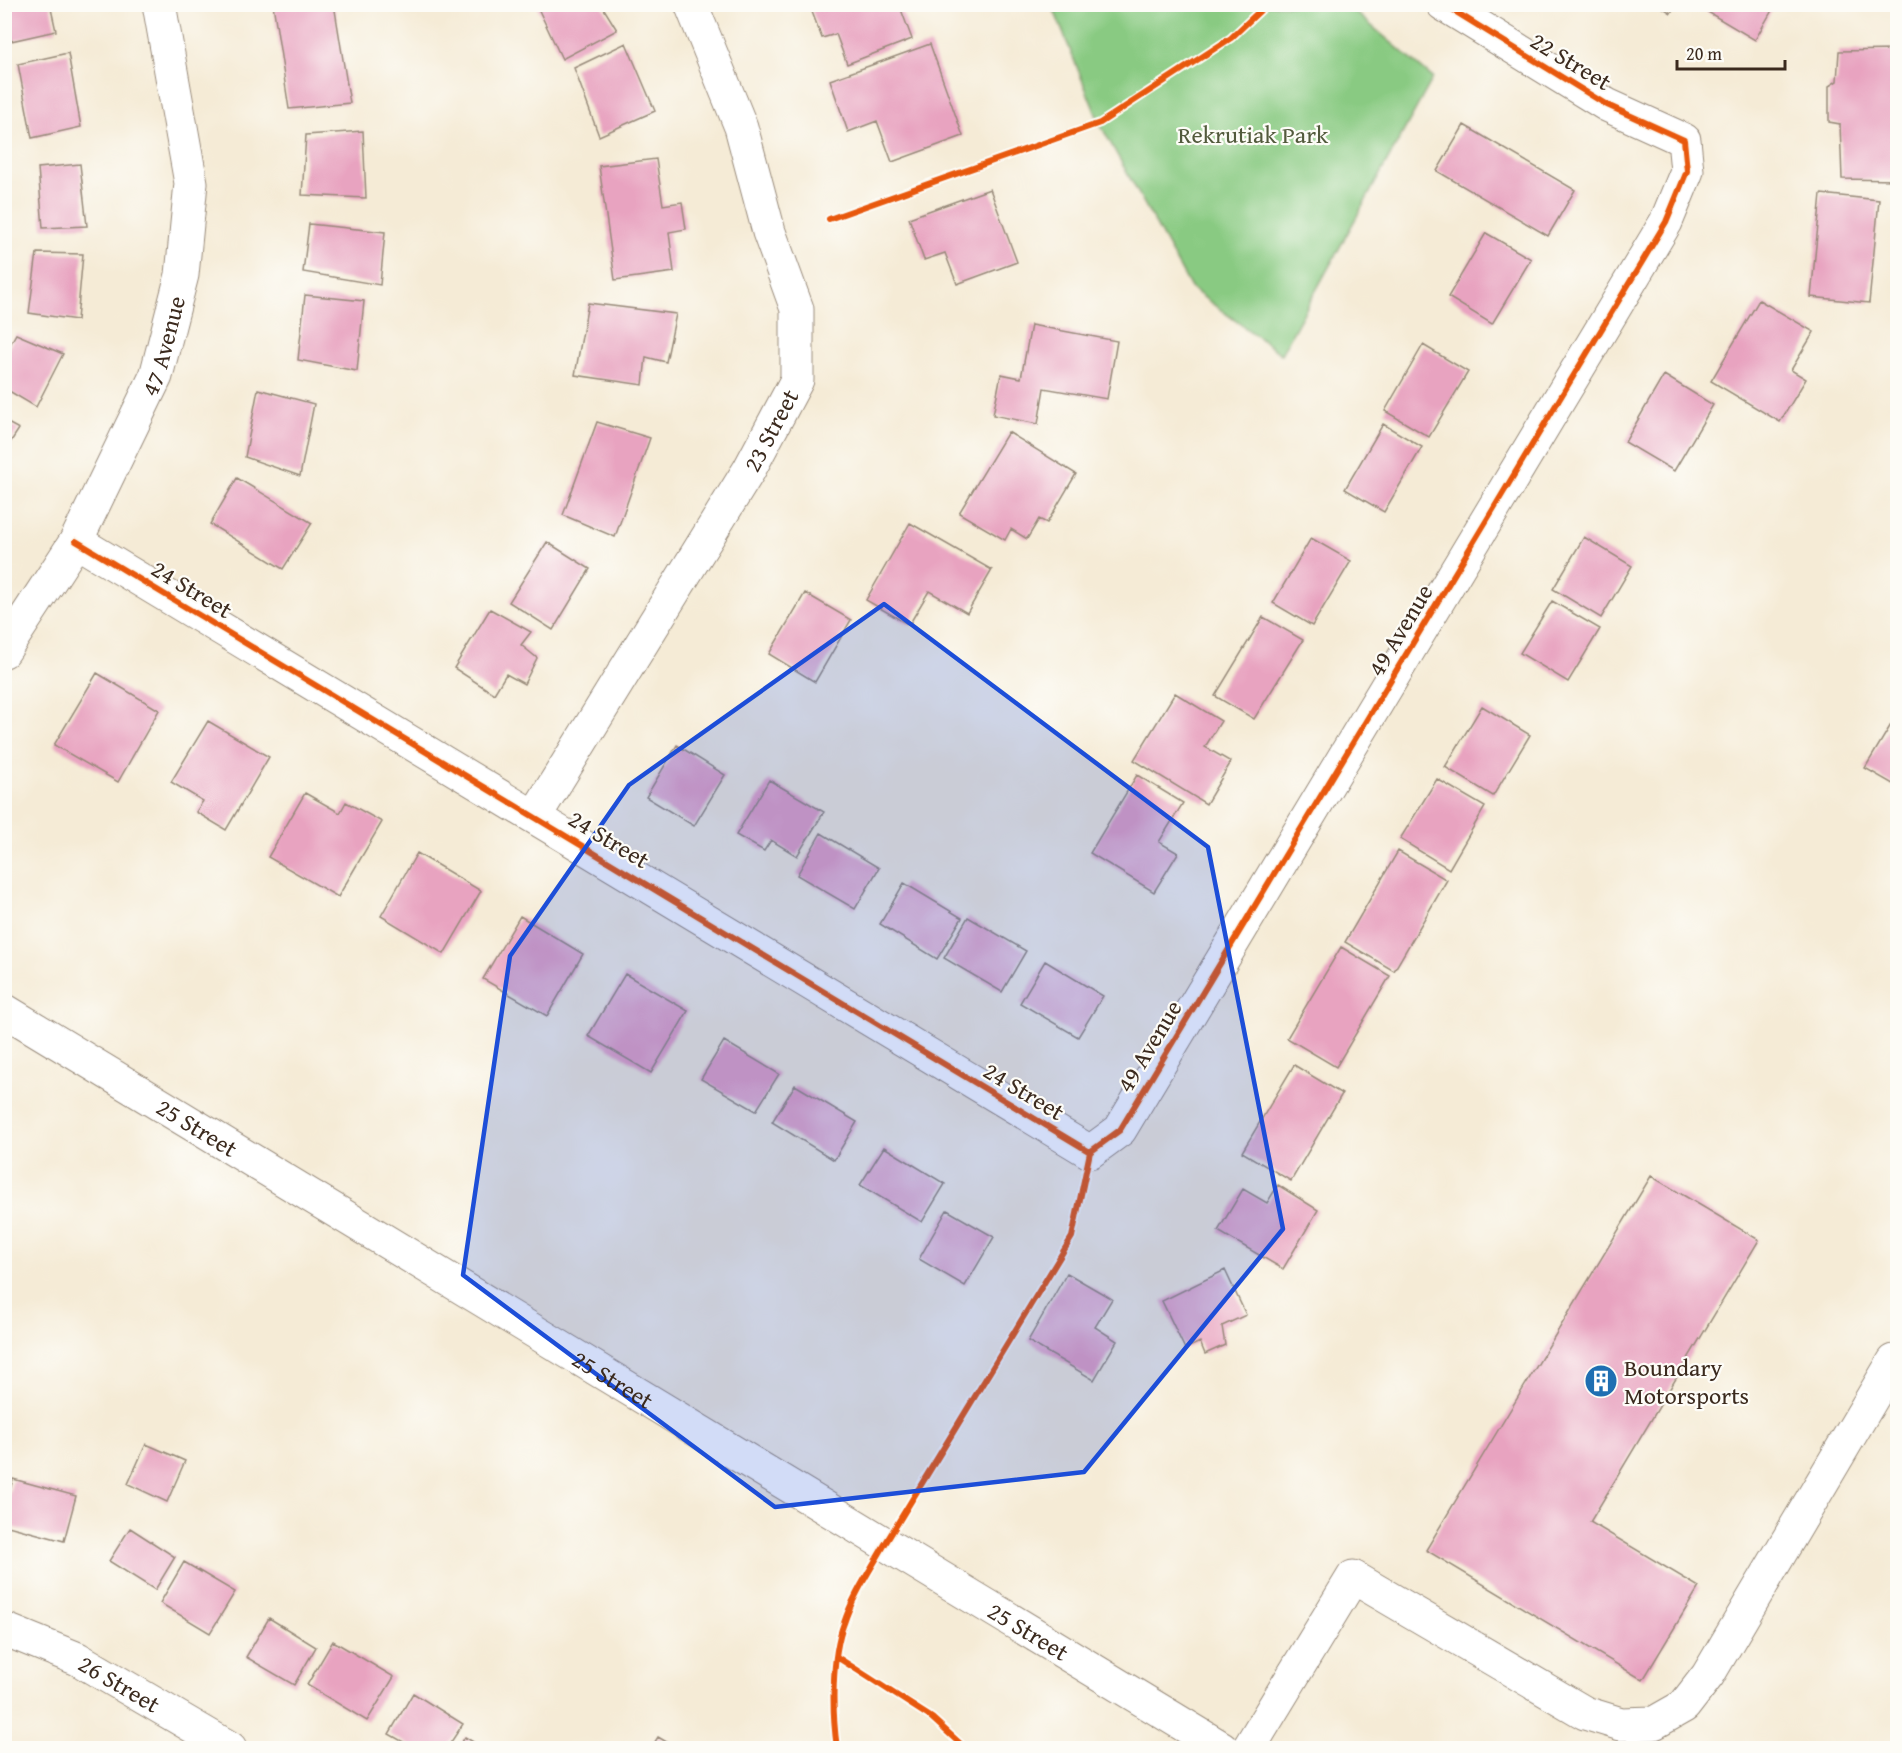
<svg xmlns="http://www.w3.org/2000/svg" width="1902" height="1753" viewBox="0 0 1902 1753" font-family="'Gentium Book Plus',serif">
	<style>
		.green { fill: #89ca82; stroke: #627a50; stroke-width: 1.5 }
		.building { fill: #e8a3c0 }
		.lines { fill: none; stroke-linecap: round; stroke-linejoin: round }
		.minor-casing { stroke: #988a7a; stroke-width: 35 }
		.major-casing { stroke: #988a7a; stroke-width: 35 }
		.minor { stroke: #fff; stroke-width: 33 }
		.major { stroke: #fff; stroke-width: 33 }
		.cycleway-casing { stroke: #fdfcf7; stroke-width: 10 }
		.cycleway { stroke: #e8590c; stroke-width: 6 }
		.marked { fill: #1d4ed8; fill-opacity: 0.2; stroke: #1d4ed8; stroke-width: 4.5; stroke-linejoin: round }
		.labels { text-anchor: middle; dominant-baseline: central; stroke-width: 4.5; stroke-linejoin: round; paint-order: stroke }
		.street-label { font-size: 24px; fill: #3b2a1e; stroke: #fdfcf7 }
		.park-label { font-size: 24px; fill: #525a3c; stroke: #fdfcf7 }
		.poi-label { font-size: 24px; fill: #3b2a1e; stroke: #fdfcf7; text-anchor: start }
	</style>
	<rect width="100%" height="100%" fill="#fdfcf7"/>
	<filter id="ink" filterUnits="userSpaceOnUse"><feTurbulence type="fractalNoise" baseFrequency=".0167" numOctaves="2"/><feDisplacementMap in="SourceGraphic" scale="12" xChannelSelector="R" yChannelSelector="G"/><feConvolveMatrix kernelMatrix="1 2 1 2 8 2 1 2 1" color-interpolation-filters="sRGB"/></filter>
	<filter id="wash" filterUnits="userSpaceOnUse"><feTurbulence type="fractalNoise" baseFrequency=".008" numOctaves="4" result="noise"/><feDisplacementMap in="SourceGraphic" scale="24" xChannelSelector="R" yChannelSelector="G"/><feGaussianBlur stdDeviation="1.35" result="paint"/><feColorMatrix in="noise" values="0 0 0 0 0 0 0 0 0 0 0 0 0 0 0 0 0 1.4 0 .05"/><feComposite in="paint" operator="in"/></filter>
	<g filter="url(#wash)">
		<rect width="100%" height="100%" fill="#f5ebd6"/>
		<!-- green -->
		<path class="green" d="M 1052,5 L 1347,5 L 1433,78 L 1281,354 L 1191,288 L 1100,124 Z"/>
		<g id="blocks">
			<!-- building -->
			<path class="building" d="M 4,4 L 50,4 L 56,31 L 11,41 Z
				M 273,4 L 334,4 L 350,103 L 289,109 Z
				M 536,4 L 601,4 L 617,30 L 562,59 Z
				M 809,4 L 899,4 L 912,39 L 847,64 L 836,34 L 822,38 Z
				M 1657,4 L 1676,4 L 1671,13 Z
				M 1696,5 L 1775,5 L 1755,40 Z
				M 626,43 L 655,111 L 599,136 L 574,68 Z
				M 930,44 L 963,136 L 892,162 L 877,121 L 848,132 L 830,80 Z
				M 1894,50 L 1895,180 L 1842,179 L 1840,124 L 1829,122 L 1829,86 L 1837,81 L 1839,51 Z
				M 68,53 L 81,127 L 32,138 L 18,64 Z
				M 1464,125 L 1575,190 L 1548,236 L 1437,171 Z
				M 363,131 L 366,198 L 302,195 L 306,135 Z
				M 656,159 L 663,205 L 682,202 L 686,229 L 669,232 L 674,272 L 615,280 L 599,166 Z
				M 80,164 L 87,226 L 43,228 L 38,168 Z
				M 990,189 L 1017,262 L 957,284 L 945,253 L 924,260 L 909,218 Z
				M 1821,194 L 1879,200 L 1869,303 L 1811,297 Z
				M 309,224 L 385,232 L 380,285 L 303,272 Z
				M 1486,233 L 1531,259 L 1492,324 L 1448,297 Z
				M 37,253 L 83,254 L 77,320 L 29,313 Z
				M 305,295 L 364,301 L 357,371 L 298,360 Z
				M 1759,300 L 1814,332 L 1791,370 L 1806,379 L 1780,422 L 1711,381 Z
				M 588,303 L 676,314 L 666,362 L 646,357 L 643,385 L 575,375 Z
				M 1031,325 L 1117,341 L 1107,399 L 1044,388 L 1038,424 L 993,415 L 1001,374 L 1021,378 Z
				M 16,334 L 63,354 L 36,407 L 4,388 L 4,355 Z
				M 1423,345 L 1468,372 L 1429,437 L 1385,411 Z
				M 1664,375 L 1713,405 L 1674,471 L 1625,442 Z
				M 258,389 L 314,404 L 300,476 L 245,457 Z
				M 4,421 L 19,429 L 4,452 Z
				M 597,422 L 650,438 L 615,537 L 563,515 Z
				M 1383,424 L 1422,447 L 1384,512 L 1345,489 Z
				M 1008,432 L 1076,474 L 1047,523 L 1039,519 L 1027,539 L 1011,529 L 1005,540 L 959,513 Z
				M 237,478 L 312,523 L 283,569 L 210,524 Z
				M 910,523 L 992,570 L 967,613 L 929,591 L 909,625 L 866,600 Z
				M 1584,537 L 1632,566 L 1601,618 L 1553,589 Z
				M 1311,538 L 1351,561 L 1312,626 L 1273,603 Z
				M 547,542 L 590,569 L 553,630 L 509,602 Z
				M 805,593 L 851,620 L 815,682 L 769,654 Z
				M 1552,601 L 1600,629 L 1568,682 L 1520,653 Z
				M 490,609 L 531,632 L 521,645 L 537,658 L 524,684 L 506,674 L 494,694 L 454,668 Z
				M 1263,617 L 1303,640 L 1254,719 L 1215,696 Z
				M 97,673 L 159,710 L 118,782 L 54,745 Z
				M 1175,693 L 1221,721 L 1205,747 L 1231,762 L 1206,804 L 1134,760 Z
				M 1482,706 L 1530,735 L 1493,796 L 1445,767 Z
				M 1898,713 L 1898,787 L 1865,768 Z
				M 208,721 L 269,757 L 226,830 L 196,812 L 203,801 L 171,782 Z
				M 677,745 L 725,775 L 694,826 L 646,797 Z
				M 1137,775 L 1183,803 L 1159,842 L 1178,853 L 1154,892 L 1090,853 Z
				M 1437,779 L 1485,807 L 1449,869 L 1400,839 Z
				M 769,780 L 824,812 L 797,856 L 771,840 L 764,851 L 736,835 Z
				M 305,793 L 340,813 L 346,802 L 382,822 L 338,897 L 268,857 Z
				M 821,833 L 879,868 L 855,909 L 797,875 Z
				M 1398,851 L 1447,880 L 1394,971 L 1345,942 Z
				M 417,853 L 481,891 L 444,954 L 381,916 Z
				M 904,883 L 962,918 L 937,959 L 880,924 Z
				M 520,916 L 583,954 L 547,1016 L 483,979 Z
				M 968,917 L 1026,951 L 1002,992 L 944,958 Z
				M 1341,947 L 1390,976 L 1336,1067 L 1287,1038 Z
				M 1045,961 L 1103,996 L 1078,1037 L 1020,1003 Z
				M 625,974 L 688,1011 L 651,1073 L 588,1036 Z
				M 724,1041 L 779,1074 L 756,1111 L 701,1079 Z
				M 1294,1065 L 1342,1094 L 1291,1181 L 1242,1152 Z
				M 795,1085 L 857,1122 L 834,1160 L 772,1122 Z
				M 884,1147 L 945,1184 L 922,1222 L 860,1185 Z
				M 1651,1176 L 1759,1240 L 1590,1522 L 1699,1587 L 1643,1680 L 1426,1550 Z
				M 1278,1185 L 1318,1210 L 1283,1269 L 1218,1231 L 1243,1189 L 1267,1203 Z
				M 947,1210 L 994,1237 L 965,1286 L 919,1259 Z
				M 1225,1270 L 1246,1315 L 1222,1326 L 1225,1345 L 1205,1354 L 1200,1342 L 1185,1349 L 1162,1301 Z
				M 1067,1273 L 1112,1299 L 1095,1327 L 1117,1341 L 1094,1380 L 1028,1341 Z
				M 146,1444 L 185,1461 L 167,1502 L 128,1484 Z
				M 13,1479 L 76,1496 L 64,1541 L 4,1525 L 4,1511 Z
				M 130,1528 L 175,1557 L 155,1590 L 109,1561 Z
				M 184,1562 L 235,1592 L 210,1633 L 160,1603 Z
				M 269,1618 L 316,1647 L 294,1685 L 246,1657 Z
				M 333,1641 L 394,1677 L 367,1721 L 307,1685 Z
				M 413,1693 L 463,1724 L 447,1748 L 414,1748 L 389,1734 Z
				M 465,1737 L 483,1748 L 458,1748 Z
				M 658,1737 L 677,1748 L 651,1748 Z"/>
		</g>
	</g>
	<g filter="url(#ink)">
		<use href="#blocks" fill-opacity="0" stroke="#988a7a" stroke-width="1.5"/>
		<g class="lines">
			<!-- minor casing -->
			<g class="minor-casing">
				<g id="minor">
					<path d="M 76,541 L 1090,1152 L 1120,1130 L 1666,222 L 1687,171 L 1684,140 L 1607,105 L 1443,4"/>
					<path id="s1" d="M 4,651 L 76,541 L 156,376 L 182,275 L 191,183 L 159,4"/>
					<path id="s2" d="M 535,816 L 749,470 L 797,380 L 797,309 L 769,232 L 741,127 L 691,4"/>
					<path id="s3" d="M 4,1629 L 78,1659 L 230,1748"/>
					<path d="M 1249,1748 L 1353,1577 L 1585,1713 L 1621,1724 L 1654,1723 L 1684,1706 L 1708,1675 L 1894,1361 L 1898,1363"/>
				</g>
			</g>
			<!-- major casing -->
			<g class="major-casing">
				<g id="major">
					<path id="s4" d="M 4,1010 L 1222,1748"/>
				</g>
			</g>
			<!-- minor -->
			<use href="#minor" class="minor"/>
			<!-- major -->
			<use href="#major" class="major"/>
			<!-- cycleway casing -->
			<g class="cycleway-casing">
				<path id="cycleway" d="M 829,219 L 1100,123 L 1231,38 L 1267,4
					M 76,541 L 1090,1152 L 1120,1130 L 1666,222 L 1687,171 L 1684,140 L 1607,105 L 1443,4
					M 837,1657 L 932,1718 L 965,1748
					M 837,1748 C 832,1713 831,1657 844,1623 C 853,1595 871,1569 885,1544 L 1072,1237 L 1090,1152"/>
			</g>
			<!-- cycleway -->
			<use href="#cycleway" class="cycleway"/>
		</g>
	</g>
	<!-- marked area -->
	<path class="marked" d="M 884,604 L 1208,847 L 1283,1229 L 1084,1472 L 775,1507 L 463,1275 L 510,956 L 629,785 Z"/>
	<!-- icons -->
	<defs>
		<g id="building-disc" transform="scale(1.725)"><circle r="9.5" fill="#1f6fb2" stroke="#fdfcf7"/><path d="M-4-6H4V6H1V3H-1V6H-4ZM-2.5-4.3h1.7v1.8h-1.7ZM.8-4.3h1.7v1.8H.8ZM-2.5-1h1.7V.8h-1.7ZM.8-1h1.7V.8H.8Z" fill="#fff"/></g>
	</defs>
	<g fill-rule="evenodd">
		<use href="#building-disc" x="1601" y="1381"/>
	</g>
	<g class="labels">
		<!-- street labels -->
		<g class="street-label">
			<text transform="translate(1571 61) rotate(31)">22 Street</text>
			<text stroke="none"><textPath href="#s1" startOffset="346">47 Avenue</textPath></text>
			<text stroke="none"><textPath href="#s2" startOffset="452">23 Street</textPath></text>
			<text transform="translate(192 589) rotate(31)">24 Street</text>
			<text transform="translate(1400 630) rotate(-59)">49 Avenue</text>
			<text transform="translate(609 839) rotate(31)">24 Street</text>
			<text transform="translate(1149 1046) rotate(-59)">49 Avenue</text>
			<text transform="translate(1024 1091) rotate(31)">24 Street</text>
			<text stroke="none"><textPath href="#s4" startOffset="226">25 Street</textPath></text>
			<text stroke="none"><textPath href="#s4" startOffset="712">25 Street</textPath></text>
			<text stroke="none"><textPath href="#s4" startOffset="1198">25 Street</textPath></text>
			<text stroke="none"><textPath href="#s3" startOffset="128">26 Street</textPath></text>
		</g>
		<!-- park labels -->
		<g class="park-label">
			<text x="1253" y="134">Rekrutiak Park</text>
		</g>
		<!-- poi labels -->
		<g class="poi-label">
			<text x="1624" y="1367">Boundary<tspan x="1624" dy="28">Motorsports</tspan></text>
		</g>
	</g>
	<!-- margin -->
	<rect width="1902" height="1753" fill="none" stroke="#fdfcf7" stroke-width="24"/>
	<!-- scale -->
	<path d="M1677 60v9h108v-9" fill="none" stroke="#3b2a1e" stroke-width="3"/>
	<text x="1686" y="60" font-size="18" fill="#3b2a1e" stroke="#fdfcf7" stroke-width="4.5" paint-order="stroke">20 m</text>
</svg>
